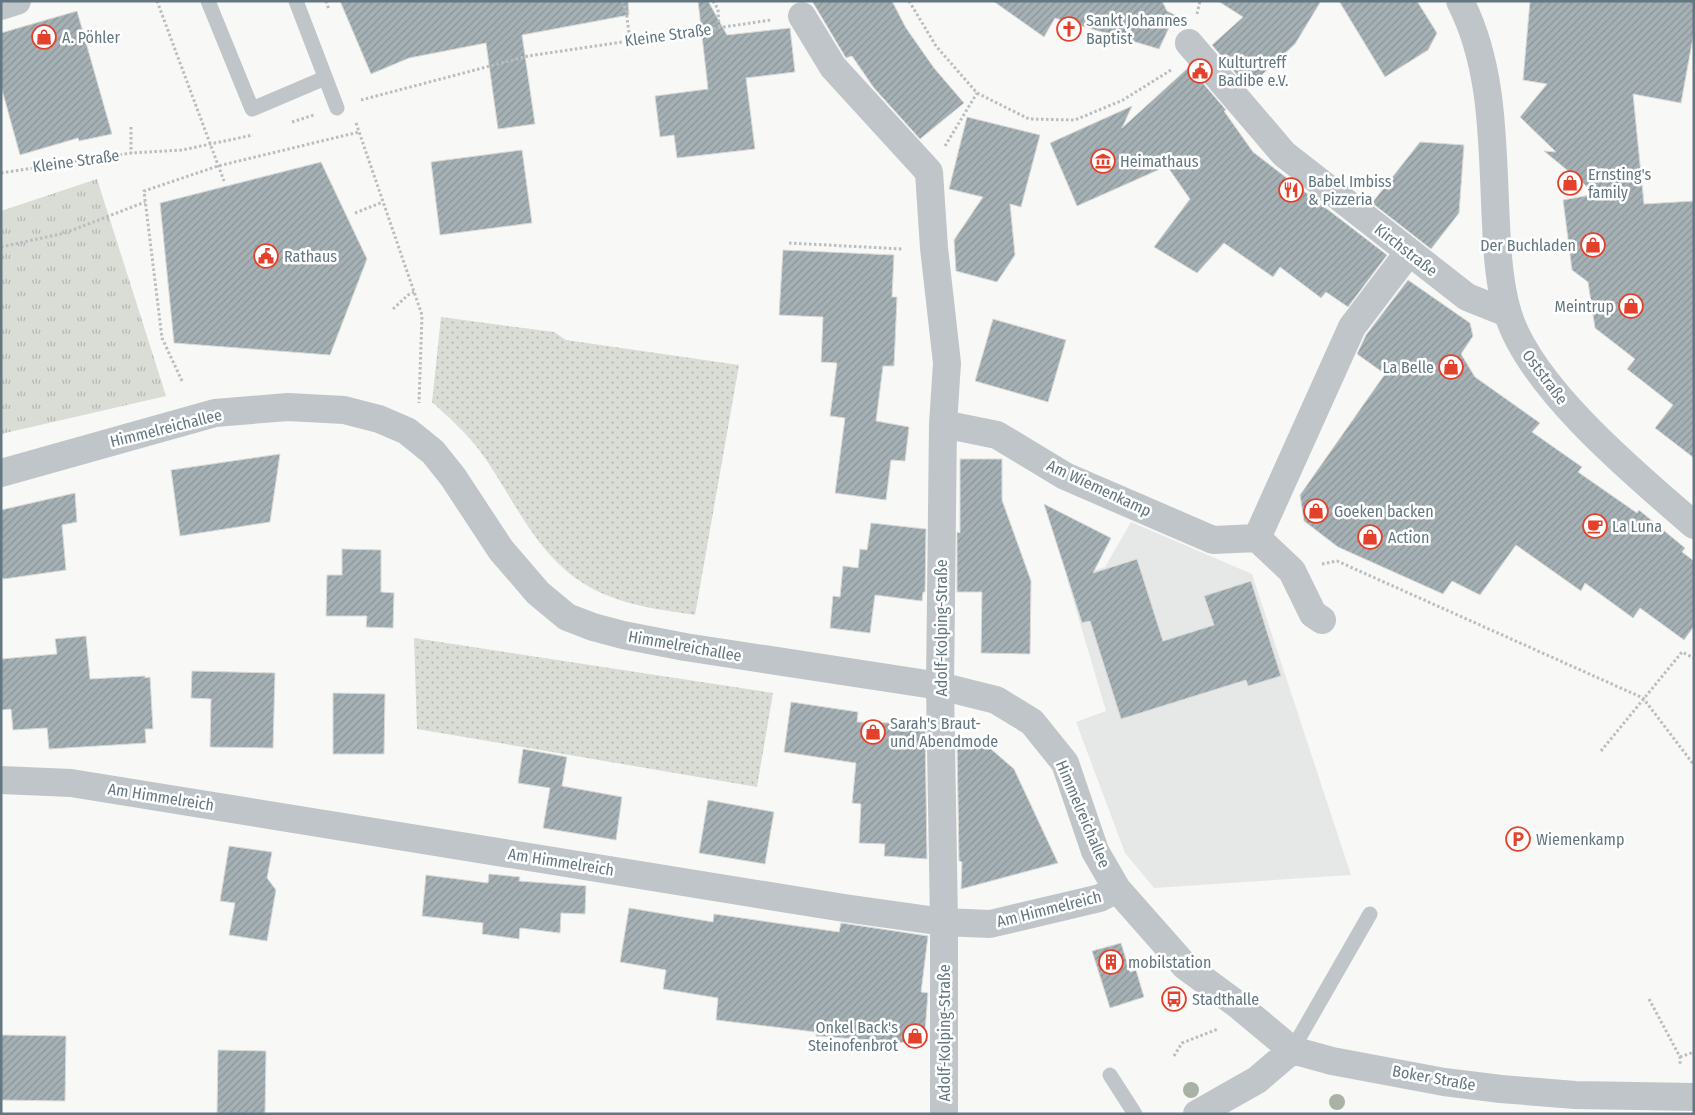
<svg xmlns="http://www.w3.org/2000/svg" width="1695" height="1115" viewBox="0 0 1695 1115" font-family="'Fira Sans Condensed',sans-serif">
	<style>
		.built { fill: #e6e8e7 }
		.grass { fill: url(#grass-dots) }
		.park { fill: url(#park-tufts) }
		.building { fill: url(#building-hatch); stroke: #dadad8 }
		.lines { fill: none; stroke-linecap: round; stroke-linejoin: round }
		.path { stroke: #b9bec0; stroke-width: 3; stroke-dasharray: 2.5 2.5; stroke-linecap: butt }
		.lane { stroke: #bfc5c8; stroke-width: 15 }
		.street { stroke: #bfc5c8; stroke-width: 28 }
		.tree { fill: #a9b2a5 }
		.labels { text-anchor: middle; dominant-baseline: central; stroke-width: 5; stroke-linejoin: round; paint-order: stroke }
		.poi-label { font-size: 16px; fill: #637781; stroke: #fff; text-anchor: start }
		.street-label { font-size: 16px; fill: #637781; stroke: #fff }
	</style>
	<defs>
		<pattern id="grass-dots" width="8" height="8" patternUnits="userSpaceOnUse" patternTransform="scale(1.25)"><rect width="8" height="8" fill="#d9ddd5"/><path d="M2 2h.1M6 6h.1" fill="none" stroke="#b4b8b2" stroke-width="1.8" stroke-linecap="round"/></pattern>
		<pattern id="park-tufts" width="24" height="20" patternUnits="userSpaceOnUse" patternTransform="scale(1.25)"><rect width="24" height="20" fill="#d9ddd5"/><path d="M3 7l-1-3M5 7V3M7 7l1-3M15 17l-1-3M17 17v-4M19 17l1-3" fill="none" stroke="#b4b8b2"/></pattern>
		<pattern id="building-hatch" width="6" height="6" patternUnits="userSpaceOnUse" patternTransform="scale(1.25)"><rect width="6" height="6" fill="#a6b1b5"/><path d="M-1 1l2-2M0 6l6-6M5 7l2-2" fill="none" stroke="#8b9599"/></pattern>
	</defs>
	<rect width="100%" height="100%" fill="#f8f8f6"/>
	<!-- built -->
	<path class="built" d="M 1131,522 L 1252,574 L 1351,875 L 1154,888 L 1125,853 L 1076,722 L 1106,711 L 1067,579 L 1105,567 Z"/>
	<!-- grass -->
	<path class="grass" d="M 441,317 L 554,332 L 566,340 L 739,365 L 695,615 C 665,610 634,607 606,595 C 539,567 519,505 480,451 C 466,433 449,417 432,402 Z
		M 414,638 L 773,693 L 757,787 L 417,729 Z"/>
	<!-- park -->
	<path class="park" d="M 97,179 L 166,396 L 1,434 L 1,211 Z"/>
	<!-- building -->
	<path class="building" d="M 340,1 L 628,1 L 629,15 L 522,35 L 535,124 L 498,129 L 486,43 L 409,58 L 371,74 Z
		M 698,1 L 708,1 L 727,35 L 790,28 L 795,72 L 746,78 L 755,149 L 677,158 L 674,135 L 660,137 L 655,96 L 708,89 Z
		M 812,1 L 892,1 L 906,28 L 934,68 L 964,103 L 920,139 L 874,88 L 852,56 L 846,58 Z
		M 993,1 L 1162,1 L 1167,11 L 1175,15 L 1159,49 L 1055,18 L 1044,37 Z
		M 1218,1 L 1321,1 L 1295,44 L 1248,88 L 1212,45 L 1243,17 Z
		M 1339,1 L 1417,1 L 1437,33 L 1428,50 L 1385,77 Z
		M 1530,1 L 1694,1 L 1694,32 L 1681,103 L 1633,94 L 1644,204 L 1694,201 L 1694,458 L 1655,428 L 1673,405 L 1627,369 L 1635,359 L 1595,328 L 1588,282 L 1572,270 L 1563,200 L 1596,194 L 1544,151 L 1556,152 L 1520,117 L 1547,84 L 1523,80 Z
		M 77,11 L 112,134 L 79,141 L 78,138 L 20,155 L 1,86 L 1,33 Z
		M 1189,67 L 1226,110 L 1224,111 L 1253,152 L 1387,255 L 1348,307 L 1326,292 L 1321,298 L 1280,267 L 1273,277 L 1224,243 L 1197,273 L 1154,247 L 1190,199 L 1167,166 L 1077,206 L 1050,143 L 1132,106 L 1122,128 Z
		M 967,117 L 1040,135 L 1021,207 L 1010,204 L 1015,255 L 997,282 L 956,271 L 954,240 L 983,197 L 949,189 Z
		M 1420,142 L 1464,145 L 1459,213 L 1431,249 L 1372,203 Z
		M 522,150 L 532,223 L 440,235 L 431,162 Z
		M 321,162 L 367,259 L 330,355 L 174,343 L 160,203 Z
		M 783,250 L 894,255 L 892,297 L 897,297 L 894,366 L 883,366 L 876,421 L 909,427 L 905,461 L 891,460 L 886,500 L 835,493 L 845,418 L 830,416 L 837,363 L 821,362 L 823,317 L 779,315 Z
		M 1408,280 L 1470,323 L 1473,336 L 1461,354 L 1475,377 L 1540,423 L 1532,432 L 1582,467 L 1578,472 L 1637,513 L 1639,510 L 1685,548 L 1682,552 L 1694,561 L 1694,626 L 1684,640 L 1640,608 L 1633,618 L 1585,583 L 1581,591 L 1516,545 L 1480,595 L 1452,581 L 1443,594 L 1338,547 L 1304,521 L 1300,495 L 1385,374 L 1357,354 L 1366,335 Z
		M 993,319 L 1066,340 L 1048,402 L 975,381 Z
		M 280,454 L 270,522 L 180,536 L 171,470 Z
		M 960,459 L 1002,459 L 1002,500 L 1031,581 L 1030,654 L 981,653 L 982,592 L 957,592 L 957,532 L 960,533 Z
		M 75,493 L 77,522 L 62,525 L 66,570 L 4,579 L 1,577 L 1,510 Z
		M 1044,504 L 1111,538 L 1093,573 L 1137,559 L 1163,641 L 1214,625 L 1204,596 L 1251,581 L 1281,676 L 1248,686 L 1246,680 L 1121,719 L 1090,621 L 1082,623 Z
		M 871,523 L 926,529 L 925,592 L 923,592 L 922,601 L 875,595 L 870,633 L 830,628 L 833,596 L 840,597 L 843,566 L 858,568 L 860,549 L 867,550 Z
		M 342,549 L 381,550 L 381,592 L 394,593 L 393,628 L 366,627 L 367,616 L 326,616 L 327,575 L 342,575 Z
		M 86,636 L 90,679 L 145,676 L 145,678 L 150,677 L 153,729 L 145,729 L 146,743 L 49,749 L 47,728 L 13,730 L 11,709 L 1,710 L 1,659 L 57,654 L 55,639 Z
		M 192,671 L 275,673 L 273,748 L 210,747 L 211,699 L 191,698 Z
		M 333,693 L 385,694 L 384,754 L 333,754 Z
		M 791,702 L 858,712 L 857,722 L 925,724 L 927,859 L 884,856 L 885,844 L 859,843 L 861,804 L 852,803 L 856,763 L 784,752 Z
		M 957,740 L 991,749 L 1014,769 L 1058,863 L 961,889 L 962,862 L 959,861 Z
		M 523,749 L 567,757 L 562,786 L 622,797 L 616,840 L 543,828 L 550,788 L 518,783 Z
		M 708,800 L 774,812 L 765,864 L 699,853 Z
		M 229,846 L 272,852 L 267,878 L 276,890 L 267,941 L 229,935 L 235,903 L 220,901 Z
		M 489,874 L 520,877 L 519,881 L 586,886 L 585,914 L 561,913 L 560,933 L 520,928 L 519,939 L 482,934 L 483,923 L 422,916 L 426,875 L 488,883 Z
		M 629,908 L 713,922 L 714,914 L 839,932 L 841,923 L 928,936 L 921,992 L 928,993 L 924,1044 L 816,1036 L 816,1032 L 716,1020 L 718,998 L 663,989 L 666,970 L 620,962 Z
		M 1121,943 L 1130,972 L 1136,970 L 1144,997 L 1110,1008 L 1092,951 Z
		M 1,1035 L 66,1036 L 65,1101 L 1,1100 Z
		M 218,1050 L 266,1051 L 265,1114 L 217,1114 Z"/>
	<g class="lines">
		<!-- path -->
		<path class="path" d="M 157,1 L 224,181
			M 326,1 L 329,10
			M 622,1 L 626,10 L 630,41
			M 713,1 L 718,9 L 719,27
			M 909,1 L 936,46 L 977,93 L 1029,119 L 1075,120 L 1123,100 L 1171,70
			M 1197,14 L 1200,1
			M 361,100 L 528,56 L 771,20
			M 292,122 L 314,115
			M 356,123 L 422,315 L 419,403
			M 131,127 L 131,153
			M 945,146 L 977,93
			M 1,173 L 131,153 L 182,150 L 253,135
			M 355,213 L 383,202
			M 789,243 L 903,249
			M 1,247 L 65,233 L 145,202
			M 393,309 L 408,295 L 414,292
			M 182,381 L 162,338 L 144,191 L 218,166 L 359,132
			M 1322,564 L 1337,561 L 1643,698 L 1694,765
			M 1601,751 L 1682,652 L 1694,658
			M 1649,999 L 1680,1057 L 1680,1066
			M 1174,1056 L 1182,1043 L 1218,1029
			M 1680,1057 L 1694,1052"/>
		<!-- lane -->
		<path class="lane" d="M 208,1 L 252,109 L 325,78
			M 296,1 L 337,108
			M 1292,1050 L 1370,914
			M 1110,1075 L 1135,1114"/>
		<!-- street -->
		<path class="street" d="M 1460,1 C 1495,69 1492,149 1496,224 C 1497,253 1499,285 1508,314 C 1531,388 1635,474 1694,525
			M 1,6 L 17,1
			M 802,16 L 833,67 L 929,172 L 934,248 L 947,363 L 943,424 L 940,686 L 944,922 L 944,1114
			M 1189,43 L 1284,154 L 1467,297 L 1507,313
			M 943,424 L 997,435 L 1065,476 L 1213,540 L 1257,538 L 1292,571 L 1313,614 L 1322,620
			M 1,473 L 215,413 L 288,407 L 344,410 L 379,419 L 407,431 L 433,452 L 453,477 L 501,550 L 538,593 L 567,617 L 593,627 L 623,635 L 685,647 L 940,686 L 996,700 L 1032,722 L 1065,763 L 1095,851 L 1117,889 L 1185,966 L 1238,1005 L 1292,1050 L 1332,1061 L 1444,1082 L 1501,1089 L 1575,1095 L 1694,1097
			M 1257,538 L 1352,327 L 1409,252
			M 1,780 L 71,783 L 844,908 L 944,922 L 990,924 L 1100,898 L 1117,889
			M 1197,1114 L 1257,1080 L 1292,1050"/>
	</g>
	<!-- trees -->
	<g class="tree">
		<circle cx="1191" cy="1090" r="8"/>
		<circle cx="1337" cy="1102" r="8"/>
	</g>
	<!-- icons -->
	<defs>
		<g id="church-ring" transform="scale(1.25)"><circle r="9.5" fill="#fff" stroke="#e3412b" stroke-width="1.5"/><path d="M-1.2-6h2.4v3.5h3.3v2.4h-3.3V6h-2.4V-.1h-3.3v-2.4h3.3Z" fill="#e3412b"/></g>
		<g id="shop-ring" transform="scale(1.25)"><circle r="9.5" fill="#fff" stroke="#e3412b" stroke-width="1.5"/><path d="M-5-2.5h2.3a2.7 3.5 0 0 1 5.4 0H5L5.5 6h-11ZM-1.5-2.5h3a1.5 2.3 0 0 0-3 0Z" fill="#e3412b"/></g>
		<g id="civic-ring" transform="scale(1.25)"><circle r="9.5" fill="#fff" stroke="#e3412b" stroke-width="1.5"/><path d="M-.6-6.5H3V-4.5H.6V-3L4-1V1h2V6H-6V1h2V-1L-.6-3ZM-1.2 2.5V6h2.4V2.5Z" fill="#e3412b"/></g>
		<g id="museum-ring" transform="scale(1.25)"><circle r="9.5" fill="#fff" stroke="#e3412b" stroke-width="1.5"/><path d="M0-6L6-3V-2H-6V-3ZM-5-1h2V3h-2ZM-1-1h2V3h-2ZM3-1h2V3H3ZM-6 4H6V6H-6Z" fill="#e3412b"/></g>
		<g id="restaurant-ring" transform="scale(1.25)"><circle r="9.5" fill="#fff" stroke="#e3412b" stroke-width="1.5"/><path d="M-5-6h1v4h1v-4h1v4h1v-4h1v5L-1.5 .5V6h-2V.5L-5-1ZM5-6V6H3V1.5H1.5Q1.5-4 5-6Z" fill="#e3412b"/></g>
		<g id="cafe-ring" transform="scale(1.25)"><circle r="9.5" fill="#fff" stroke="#e3412b" stroke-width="1.5"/><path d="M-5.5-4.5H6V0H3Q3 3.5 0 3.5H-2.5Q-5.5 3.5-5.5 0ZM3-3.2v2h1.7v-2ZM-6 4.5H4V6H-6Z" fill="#e3412b"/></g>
		<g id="parking-ring" transform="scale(1.25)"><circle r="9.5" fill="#fff" stroke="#e3412b" stroke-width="1.5"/><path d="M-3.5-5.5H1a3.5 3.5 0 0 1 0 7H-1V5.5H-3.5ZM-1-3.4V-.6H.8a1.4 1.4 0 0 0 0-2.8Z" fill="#e3412b"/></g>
		<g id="building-ring" transform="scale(1.25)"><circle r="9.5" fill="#fff" stroke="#e3412b" stroke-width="1.5"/><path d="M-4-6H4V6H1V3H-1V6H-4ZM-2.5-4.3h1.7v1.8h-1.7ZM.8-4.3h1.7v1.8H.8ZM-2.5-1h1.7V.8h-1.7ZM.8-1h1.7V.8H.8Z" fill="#e3412b"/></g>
		<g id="bus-ring" transform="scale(1.25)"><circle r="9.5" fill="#fff" stroke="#e3412b" stroke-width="1.5"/><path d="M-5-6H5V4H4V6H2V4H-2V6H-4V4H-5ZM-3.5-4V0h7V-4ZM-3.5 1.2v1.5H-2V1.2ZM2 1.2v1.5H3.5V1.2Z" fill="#e3412b"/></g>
	</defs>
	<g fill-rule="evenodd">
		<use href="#church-ring" x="1069" y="29"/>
		<use href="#shop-ring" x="44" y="37"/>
		<use href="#civic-ring" x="1200" y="71"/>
		<use href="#museum-ring" x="1103" y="161"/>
		<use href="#shop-ring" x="1570" y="183"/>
		<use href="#restaurant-ring" x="1291" y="190"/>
		<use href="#shop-ring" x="1593" y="245"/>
		<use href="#civic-ring" x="266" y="256"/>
		<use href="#shop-ring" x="1631" y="306"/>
		<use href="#shop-ring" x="1451" y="367"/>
		<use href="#shop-ring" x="1316" y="511"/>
		<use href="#cafe-ring" x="1595" y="526"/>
		<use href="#shop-ring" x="1370" y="537"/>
		<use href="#shop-ring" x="873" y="732"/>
		<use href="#parking-ring" x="1518" y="839"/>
		<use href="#building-ring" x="1111" y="962"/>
		<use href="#bus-ring" x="1174" y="999"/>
		<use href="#shop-ring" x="915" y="1036"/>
	</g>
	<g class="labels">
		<!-- poi labels -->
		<g class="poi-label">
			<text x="1086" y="20">Sankt Johannes<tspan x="1086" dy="18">Baptist</tspan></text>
			<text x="62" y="37">A. Pöhler</text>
			<text x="1218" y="62">Kulturtreff<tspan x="1218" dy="18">Badibe e.V.</tspan></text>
			<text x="1120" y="161">Heimathaus</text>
			<text x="1588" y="174">Ernsting's<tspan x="1588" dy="18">family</tspan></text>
			<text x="1308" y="181">Babel Imbiss<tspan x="1308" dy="18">&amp; Pizzeria</tspan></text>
			<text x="1576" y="245" text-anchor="end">Der Buchladen</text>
			<text x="284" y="256">Rathaus</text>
			<text x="1614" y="306" text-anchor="end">Meintrup</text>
			<text x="1434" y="367" text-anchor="end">La Belle</text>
			<text x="1334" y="511">Goeken backen</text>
			<text x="1612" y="526">La Luna</text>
			<text x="1388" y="537">Action</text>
			<text x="890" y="723">Sarah's Braut-<tspan x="890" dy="18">und Abendmode</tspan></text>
			<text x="1536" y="839">Wiemenkamp</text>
			<text x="1128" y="962">mobilstation</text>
			<text x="1192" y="999">Stadthalle</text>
			<text x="898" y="1027" text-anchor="end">Onkel Back's<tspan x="898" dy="18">Steinofenbrot</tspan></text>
		</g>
		<!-- street labels -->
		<g class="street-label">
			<text transform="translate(668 35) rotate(-8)">Kleine Straße</text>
			<text transform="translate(76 161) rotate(-8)">Kleine Straße</text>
			<text transform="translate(1406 250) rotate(38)">Kirchstraße</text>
			<text transform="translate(1545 377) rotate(53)">Oststraße</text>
			<text transform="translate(166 428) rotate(-14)">Himmelreichallee</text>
			<text transform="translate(1099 488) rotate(25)">Am Wiemenkamp</text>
			<text transform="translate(941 628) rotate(-90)">Adolf-Kolping-Straße</text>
			<text transform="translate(685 646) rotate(10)">Himmelreichallee</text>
			<text transform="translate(161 797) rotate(9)">Am Himmelreich</text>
			<text transform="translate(1083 814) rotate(67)">Himmelreichallee</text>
			<text transform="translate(561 862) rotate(9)">Am Himmelreich</text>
			<text transform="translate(1049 909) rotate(-14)">Am Himmelreich</text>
			<text transform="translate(944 1033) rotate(-90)">Adolf-Kolping-Straße</text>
			<text transform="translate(1434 1078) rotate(10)">Boker Straße</text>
		</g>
	</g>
	<!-- border -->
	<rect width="1695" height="1115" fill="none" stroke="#637781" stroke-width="5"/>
</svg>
